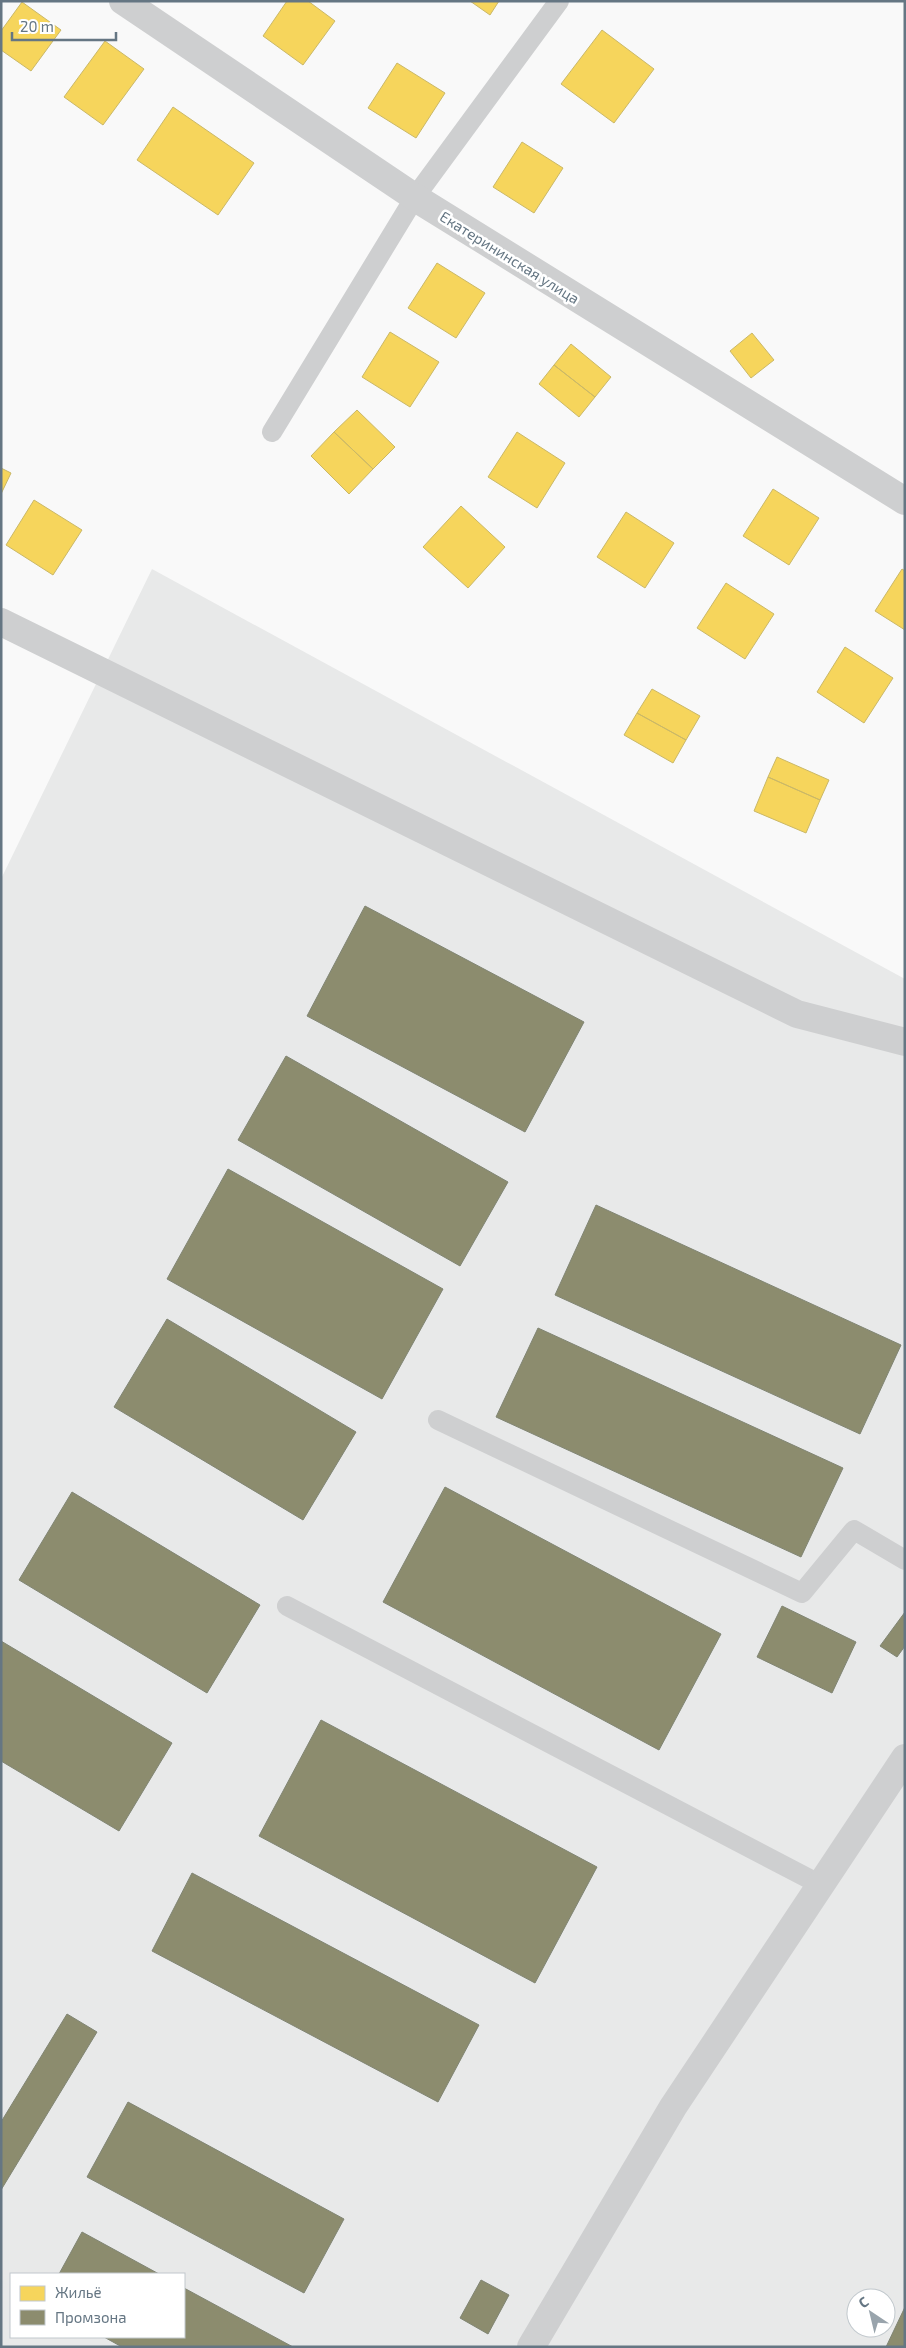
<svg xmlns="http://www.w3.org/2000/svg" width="906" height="2348" viewBox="0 0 906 2348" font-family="'Exo 2',sans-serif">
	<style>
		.built { fill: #e8e9e9; fill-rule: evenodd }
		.homes { fill: #f6d55c; stroke: #cab868 }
		.industry { fill: #8c8c6e; stroke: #808574 }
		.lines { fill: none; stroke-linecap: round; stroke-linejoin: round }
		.service { stroke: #cecfd0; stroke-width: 20 }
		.minor { stroke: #cecfd0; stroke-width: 28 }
		.labels { text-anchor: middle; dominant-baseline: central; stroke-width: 5; stroke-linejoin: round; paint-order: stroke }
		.street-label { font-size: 15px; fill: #657683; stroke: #fff }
	</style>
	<rect width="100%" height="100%" fill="#f9f9f9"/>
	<!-- built -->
	<path class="built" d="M 152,569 L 905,979 L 905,2347 L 1,2347 L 1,879 ZM 11,2274 L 184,2274 L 184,2337 L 11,2337 ZM 856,2298 L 886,2298 L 886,2328 L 856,2328 Z"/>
	<!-- homes -->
	<path class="homes" d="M 287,1 L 308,1 L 335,21 L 303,65 L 263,36 Z
		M 470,1 L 499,1 L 490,15 Z
		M 22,2 L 61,30 L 31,71 L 1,50 L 1,31 Z
		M 602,30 L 654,69 L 614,123 L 561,84 Z
		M 105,41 L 144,69 L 103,125 L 64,97 Z
		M 397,63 L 445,93 L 416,138 L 368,108 Z
		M 173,107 L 254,163 L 218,215 L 137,160 Z
		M 522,142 L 563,168 L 534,213 L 493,187 Z
		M 437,263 L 485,293 L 456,338 L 408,308 Z
		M 390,332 L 439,362 L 410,407 L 362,377 Z
		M 752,333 L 774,360 L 751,378 L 730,351 Z
		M 571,344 L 611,377 L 595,397 L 554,365 Z
		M 554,365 L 595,397 L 579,417 L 539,384 Z
		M 357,410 L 395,447 L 373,469 L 334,432 Z
		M 334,432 L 373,469 L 349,494 L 311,456 Z
		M 517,432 L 565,463 L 537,508 L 488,477 Z
		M 1,468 L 11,473 L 1,494 Z
		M 773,489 L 819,518 L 789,565 L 743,536 Z
		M 34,500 L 82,530 L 53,575 L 6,545 Z
		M 461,506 L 505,547 L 468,588 L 423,547 Z
		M 626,512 L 674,543 L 645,588 L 597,557 Z
		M 902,569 L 905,571 L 905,630 L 875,611 Z
		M 726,583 L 774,614 L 745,659 L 697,628 Z
		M 845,647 L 893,678 L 864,723 L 817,692 Z
		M 652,689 L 700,716 L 686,740 L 637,713 Z
		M 637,713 L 686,740 L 673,763 L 624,735 Z
		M 777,757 L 829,780 L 820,800 L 768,777 Z
		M 768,777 L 820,800 L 806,833 L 754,811 Z"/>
	<!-- industry -->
	<path class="industry" d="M 365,906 L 584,1022 L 525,1132 L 307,1016 Z
		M 286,1056 L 508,1182 L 460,1266 L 238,1140 Z
		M 228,1169 L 443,1289 L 382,1399 L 167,1279 Z
		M 596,1205 L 901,1345 L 860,1434 L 555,1295 Z
		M 167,1319 L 356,1432 L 303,1520 L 114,1407 Z
		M 538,1328 L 843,1468 L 801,1557 L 496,1417 Z
		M 445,1487 L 721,1634 L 659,1750 L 383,1602 Z
		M 72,1492 L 260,1605 L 207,1693 L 19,1580 Z
		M 782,1606 L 856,1642 L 832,1693 L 757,1657 Z
		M 905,1612 L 905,1646 L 897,1657 L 880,1646 Z
		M 1,1641 L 172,1743 L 119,1831 L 1,1761 Z
		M 321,1720 L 597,1867 L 535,1983 L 259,1836 Z
		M 192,1873 L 479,2025 L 438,2102 L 152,1951 Z
		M 67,2014 L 97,2032 L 1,2190 L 1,2122 Z
		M 128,2102 L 344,2219 L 304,2293 L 87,2177 Z
		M 82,2232 L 159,2274 L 59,2274 Z
		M 481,2280 L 509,2295 L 488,2334 L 460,2318 Z
		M 184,2288 L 293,2347 L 122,2347 L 104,2337 L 184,2337 Z
		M 905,2307 L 905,2347 L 886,2347 Z"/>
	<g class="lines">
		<!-- service -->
		<path class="service" d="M 272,432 L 415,197 L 559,1
			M 438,1420 L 802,1593 L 854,1530 L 905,1560
			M 287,1606 L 821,1885"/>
		<!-- minor -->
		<path class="minor" d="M 123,1 L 422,202 L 905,501
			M 1,622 L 797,1014 L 905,1042
			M 531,2347 L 673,2107 L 905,1758"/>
	</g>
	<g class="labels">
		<!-- street labels -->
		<g class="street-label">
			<text transform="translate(510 257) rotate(32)">Екатерининская улица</text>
		</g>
	</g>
	<!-- border -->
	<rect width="906" height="2348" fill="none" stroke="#657683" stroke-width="5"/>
	<!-- legend -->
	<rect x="10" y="2273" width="175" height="65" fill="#ffffff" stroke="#c1c8cd"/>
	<rect x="20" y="2286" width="25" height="15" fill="#f6d55c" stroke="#c1c8cd"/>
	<text x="55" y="2298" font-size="15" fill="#657683">Жильё</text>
	<rect x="20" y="2310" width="25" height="15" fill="#8c8c6e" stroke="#c1c8cd"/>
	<text x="55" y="2323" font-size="15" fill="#657683">Промзона</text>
	<!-- north arrow -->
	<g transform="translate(871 2313) rotate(325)"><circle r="24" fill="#ffffff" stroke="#c1c8cd"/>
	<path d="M0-4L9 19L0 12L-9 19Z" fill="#99a4ac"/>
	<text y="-8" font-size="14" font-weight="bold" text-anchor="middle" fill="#657683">С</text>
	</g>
	<!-- scale -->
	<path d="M12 32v8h104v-8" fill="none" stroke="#657683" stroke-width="2.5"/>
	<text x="20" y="32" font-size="15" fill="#657683" stroke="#ffffff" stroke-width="4" paint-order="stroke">20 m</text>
</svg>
